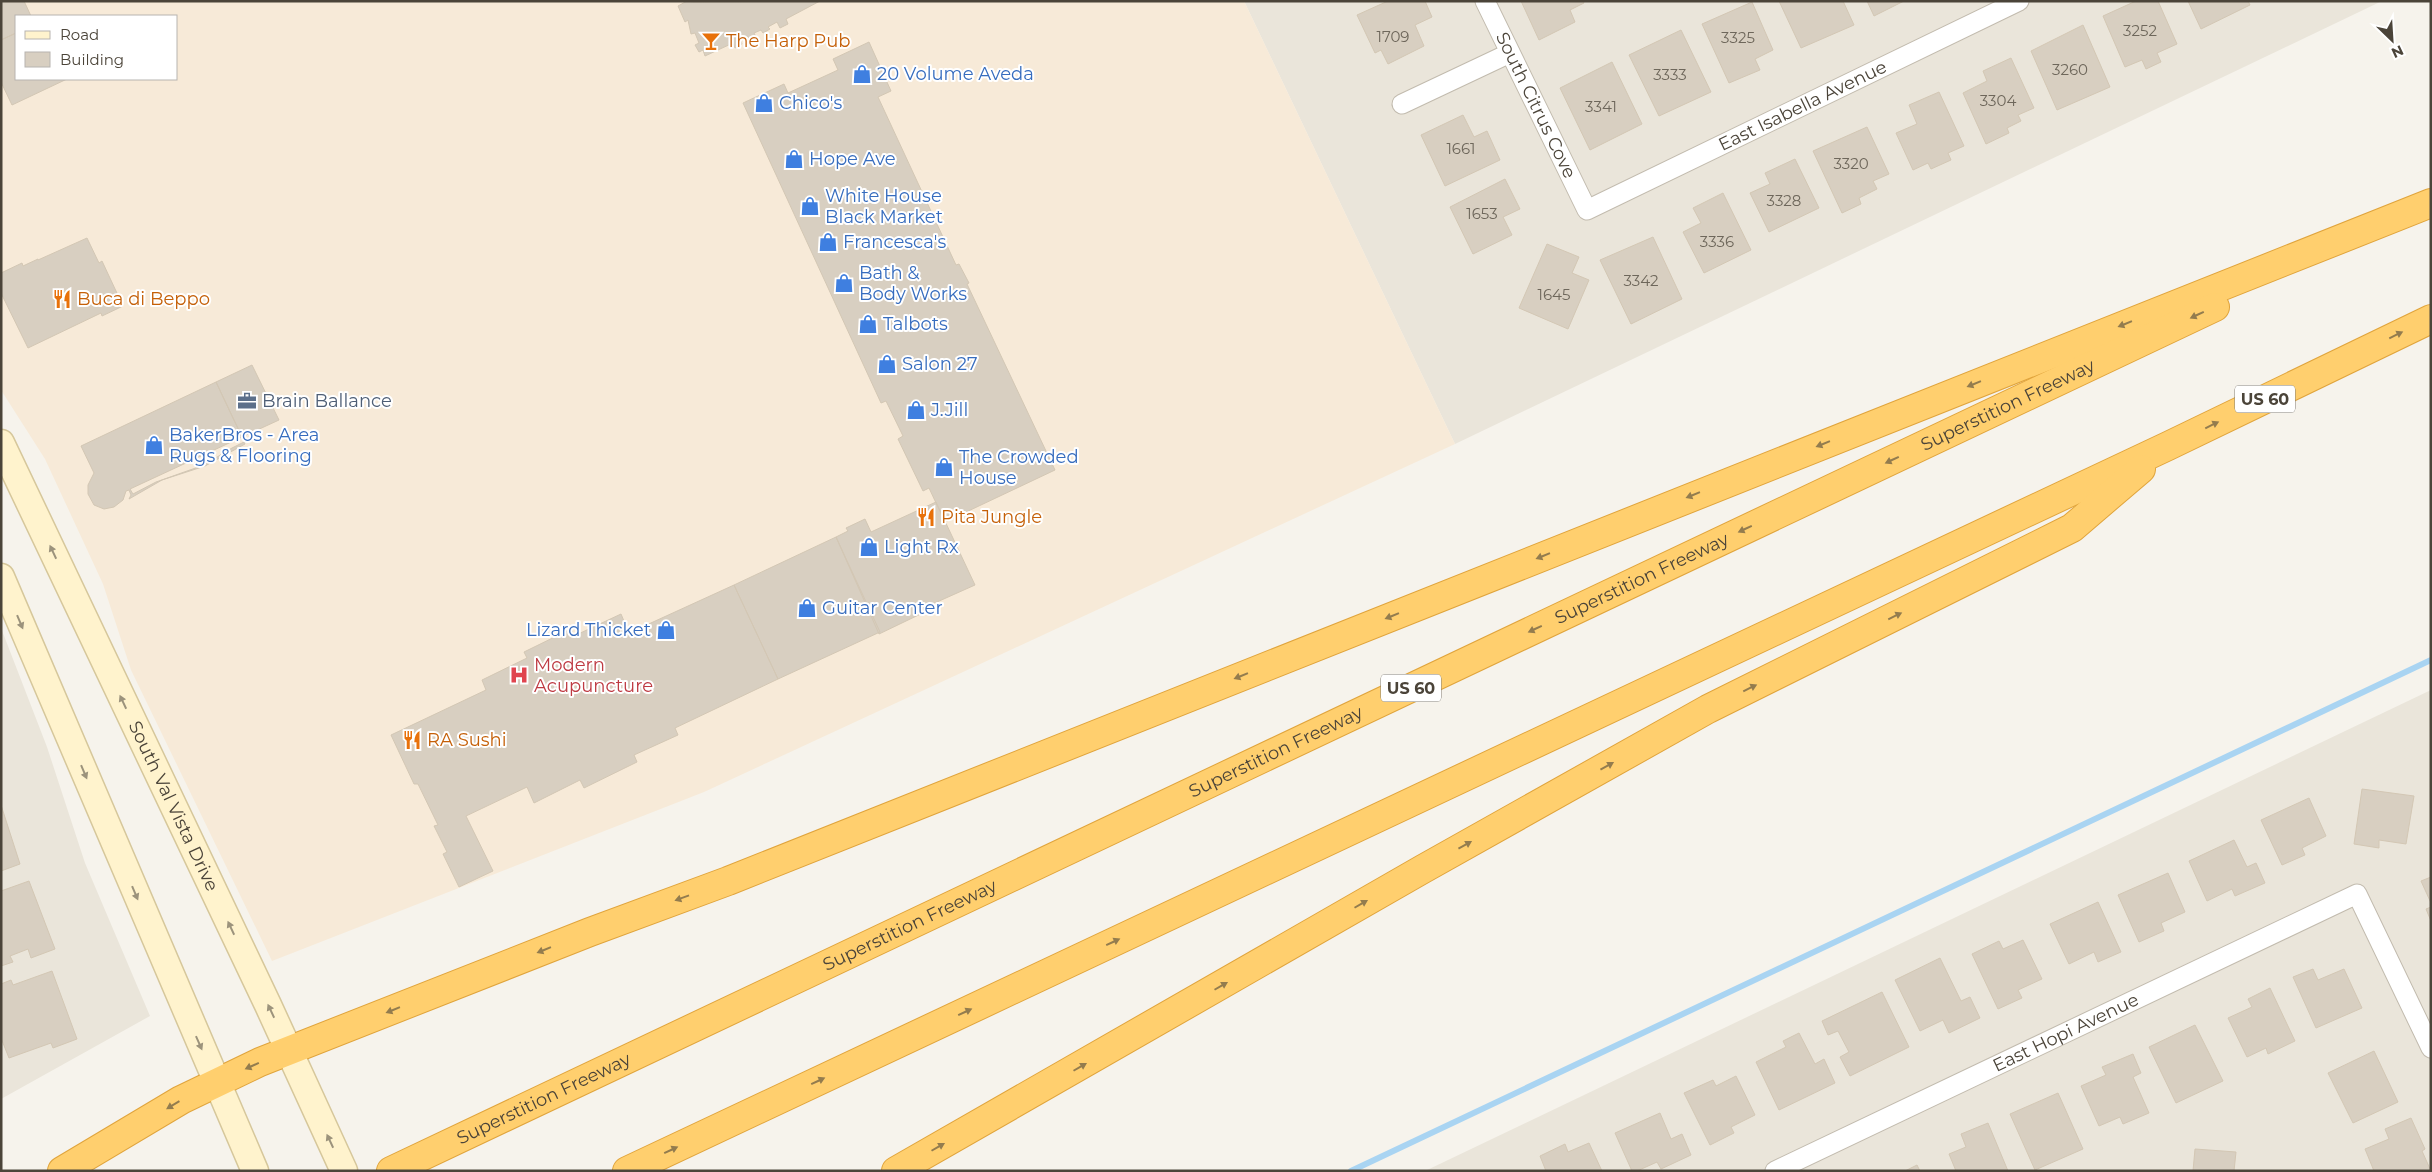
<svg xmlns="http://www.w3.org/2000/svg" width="2432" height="1172" viewBox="0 0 2432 1172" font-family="Montserrat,sans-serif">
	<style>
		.residential { fill: #eae5da }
		.commercial { fill: #f7ead8; fill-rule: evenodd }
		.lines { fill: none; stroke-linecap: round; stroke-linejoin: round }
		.stream { stroke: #a9d4f2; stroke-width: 6 }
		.building { fill: #d8cfc1; stroke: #d3c7b4 }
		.minor-casing { stroke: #c2bbae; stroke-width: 21 }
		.secondary-casing { stroke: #d6c79b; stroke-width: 29 }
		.motorway-casing { stroke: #e0a43c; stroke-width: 30 }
		.minor { stroke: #fff; stroke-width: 19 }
		.secondary { stroke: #fff3cd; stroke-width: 26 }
		.motorway { stroke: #ffcf6e; stroke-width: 28 }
		.oneway { fill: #937c4e }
		.oneway2 { fill: #9c937c }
		.labels { text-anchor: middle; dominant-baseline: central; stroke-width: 4; stroke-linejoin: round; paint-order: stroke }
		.number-label { font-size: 15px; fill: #6e675b }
		.shield { fill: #fff; stroke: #817c74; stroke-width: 1 }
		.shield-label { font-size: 16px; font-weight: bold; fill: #4b4439 }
		.food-label { font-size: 18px; fill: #c56008; stroke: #fff; text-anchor: start }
		.shop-label { font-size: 18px; fill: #366cbe; stroke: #fff; text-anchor: start }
		.street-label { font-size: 18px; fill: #4b4439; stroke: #fff }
		.service-label { font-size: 18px; fill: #4e5e75; stroke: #fff; text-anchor: start }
		.health-label { font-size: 18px; fill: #be3a42; stroke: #fff; text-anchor: start }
	</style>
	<rect width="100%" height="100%" fill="#f6f3ec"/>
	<!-- residential -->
	<path class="residential" d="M 1244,1 L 2382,1 L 1455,444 Z
		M 1,628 L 47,747 L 85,863 L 150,1016 L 1,1099 Z
		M 2431,690 L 2431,1171 L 1425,1171 Z"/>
	<!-- commercial -->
	<path class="commercial" d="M 1,1 L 1244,1 L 1455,444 L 704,792 L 272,961 L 131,670 L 103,584 L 45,459 L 1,390 ZM 16,16 L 176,16 L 176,79 L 16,79 Z"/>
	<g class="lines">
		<!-- stream -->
		<path class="stream" d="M 1351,1171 L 2431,660"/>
	</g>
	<!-- building -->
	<path class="building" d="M 1,1 L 24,1 L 31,16 L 16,16 L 16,33 L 1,40 Z
		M 687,1 L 694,2 L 820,1 L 786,19 L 788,24 L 780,28 L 777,22 L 768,27 L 770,29 L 763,33 L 761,30 L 754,33 L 756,37 L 749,40 L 748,36 L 740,40 L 742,44 L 735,48 L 733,43 L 705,56 L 703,50 L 699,52 L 695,45 L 699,43 L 695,33 L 691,34 L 688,20 L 685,22 L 678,6 Z
		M 1388,1 L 1425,1 L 1432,17 L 1415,25 L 1424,46 L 1388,64 L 1381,50 L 1375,53 L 1357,15 Z
		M 1521,1 L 1583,1 L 1584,3 L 1570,10 L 1575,22 L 1539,40 Z
		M 1779,1 L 1843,1 L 1854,25 L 1801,48 Z
		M 1867,1 L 1904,1 L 1874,16 Z
		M 2136,1 L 2158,1 L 2177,44 L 2157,53 L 2161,62 L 2146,69 L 2142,60 L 2125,67 L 2103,16 Z
		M 2188,1 L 2248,1 L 2250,5 L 2201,29 Z
		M 1752,2 L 1773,50 L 1755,59 L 1760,70 L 1729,83 L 1702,24 Z
		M 2083,25 L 2110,87 L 2057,110 L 2031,51 Z
		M 1681,30 L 1711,92 L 1659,116 L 1629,55 Z
		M 16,33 L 16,79 L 67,79 L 12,105 L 1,82 L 1,40 Z
		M 869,42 L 891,91 L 878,97 L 956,265 L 959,264 L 969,283 L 967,284 L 1055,470 L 945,522 L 929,488 L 923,491 L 898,439 L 903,436 L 886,401 L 881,403 L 743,103 L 784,84 L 788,93 L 838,70 L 833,59 Z
		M 2011,58 L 2034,108 L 2018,115 L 2021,121 L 2007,128 L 2009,133 L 1986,144 L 1963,93 L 1987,81 L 1983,71 Z
		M 1612,62 L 1642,124 L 1590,150 L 1560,88 Z
		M 1939,92 L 1964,146 L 1948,153 L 1951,160 L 1931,169 L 1928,163 L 1913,170 L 1896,133 L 1917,124 L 1909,105 Z
		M 1463,115 L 1474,137 L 1487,131 L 1500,160 L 1445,186 L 1421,135 Z
		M 1867,127 L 1889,174 L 1873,181 L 1877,189 L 1859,198 L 1861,204 L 1842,213 L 1813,151 Z
		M 1795,159 L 1819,208 L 1769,232 L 1750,193 L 1770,184 L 1765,173 Z
		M 1505,179 L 1520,209 L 1503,217 L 1512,235 L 1473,254 L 1450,207 Z
		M 1723,193 L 1751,250 L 1704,273 L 1683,232 L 1701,223 L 1693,208 Z
		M 1653,237 L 1682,299 L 1631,324 L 1600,260 Z
		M 87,238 L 99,263 L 102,261 L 123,306 L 102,316 L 101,313 L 28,348 L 1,293 L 1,273 L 22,263 L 23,266 L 38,259 L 38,260 Z
		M 1547,244 L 1579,257 L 1572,273 L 1589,280 L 1568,329 L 1519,308 Z
		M 252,365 L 279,420 L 242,437 L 216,382 Z
		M 216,382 L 242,437 L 130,489 L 133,494 L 156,482 L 204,465 L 232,448 L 244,442 L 245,444 L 205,466 L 162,480 L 129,499 L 131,495 L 129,490 L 126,491 L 123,500 L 114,507 L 104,509 L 94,505 L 88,494 L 88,485 L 94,473 L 81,446 Z
		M 936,502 L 975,585 L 928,606 L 931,609 L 879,634 L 836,537 L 848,531 L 846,528 L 865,519 L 871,532 Z
		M 836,537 L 880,632 L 778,679 L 734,585 Z
		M 734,585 L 778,679 L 675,728 L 678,735 L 634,755 L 637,762 L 584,788 L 580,780 L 534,803 L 527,787 L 466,816 L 493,871 L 459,887 L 443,854 L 447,852 L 434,826 L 438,825 L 418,784 L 414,784 L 391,735 L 486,690 L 482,680 L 527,658 L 524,652 L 571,629 L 574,636 L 621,614 L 629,633 Z
		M 2362,789 L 2414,796 L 2406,844 L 2379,840 L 2379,848 L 2354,844 Z
		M 2309,798 L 2326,836 L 2302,848 L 2305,855 L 2282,865 L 2261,820 Z
		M 1,805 L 20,864 L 1,871 Z
		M 2234,840 L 2247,867 L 2256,863 L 2265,883 L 2235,896 L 2232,889 L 2207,901 L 2189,861 Z
		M 2168,873 L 2185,912 L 2161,923 L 2164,931 L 2139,942 L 2118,895 Z
		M 2431,877 L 2431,903 L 2421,881 Z
		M 29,881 L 55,949 L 31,958 L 28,949 L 10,956 L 13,962 L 1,966 L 1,891 Z
		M 2098,902 L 2121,952 L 2098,962 L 2094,952 L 2069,964 L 2050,924 Z
		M 2431,907 L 2431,921 L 2426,909 Z
		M 2023,940 L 2042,979 L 2018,990 L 2022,998 L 1998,1009 L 1972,954 L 1999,941 L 2003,949 Z
		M 1940,958 L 1961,1001 L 1970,997 L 1980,1018 L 1949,1033 L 1943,1020 L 1920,1031 L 1895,980 Z
		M 2313,969 L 2318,980 L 2344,969 L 2362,1008 L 2316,1028 L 2293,977 Z
		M 52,971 L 77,1039 L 53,1048 L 51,1043 L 9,1058 L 1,1038 L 1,984 L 11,980 L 13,985 Z
		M 2270,988 L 2295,1041 L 2268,1054 L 2266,1048 L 2247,1057 L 2228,1018 L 2252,1007 L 2248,999 Z
		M 1882,992 L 1909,1047 L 1850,1076 L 1840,1057 L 1849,1052 L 1838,1031 L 1828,1035 L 1822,1021 Z
		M 2195,1025 L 2223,1081 L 2176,1103 L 2149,1047 Z
		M 1799,1033 L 1815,1064 L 1824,1059 L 1835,1083 L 1779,1110 L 1756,1062 L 1786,1047 L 1783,1041 Z
		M 2374,1051 L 2398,1102 L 2353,1123 L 2328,1073 Z
		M 2133,1054 L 2141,1073 L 2133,1077 L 2149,1113 L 2123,1124 L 2120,1117 L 2099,1126 L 2081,1086 L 2106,1075 L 2102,1067 Z
		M 1736,1076 L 1755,1115 L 1731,1127 L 1734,1133 L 1710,1145 L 1684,1093 L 1713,1080 L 1716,1086 Z
		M 2058,1093 L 2083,1149 L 2035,1170 L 2010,1114 Z
		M 1660,1113 L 1671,1139 L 1682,1134 L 1691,1155 L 1661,1169 L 1657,1162 L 1637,1171 L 1632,1171 L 1615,1133 Z
		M 2411,1118 L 2425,1149 L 2422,1151 L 2431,1171 L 2374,1171 L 2365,1149 L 2389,1139 L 2385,1129 Z
		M 1988,1123 L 2008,1171 L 1956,1171 L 1949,1154 L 1966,1147 L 1961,1134 Z
		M 1589,1143 L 1602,1171 L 1546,1171 L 1540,1156 L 1565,1144 L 1568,1152 Z
		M 2195,1149 L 2236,1152 L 2234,1171 L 2193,1171 Z
		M 1917,1165 L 1920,1171 L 1905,1171 Z"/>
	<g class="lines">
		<!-- minor casing -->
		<g class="minor-casing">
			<g id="minor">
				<path id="s1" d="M 1485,1 L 1587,210 L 2019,1"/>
				<path d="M 1402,104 L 1510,53"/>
				<path id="s2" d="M 1775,1171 L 2357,894 L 2431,1048"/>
			</g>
		</g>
		<!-- secondary casing -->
		<g class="secondary-casing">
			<g id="secondary">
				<path id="s3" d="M 1,443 L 268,1005 L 344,1171"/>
				<path d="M 1,577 L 255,1171"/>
			</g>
		</g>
		<!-- motorway casing -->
		<g class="motorway-casing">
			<g id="motorway">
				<path d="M 62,1171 L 181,1100 L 260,1062 L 590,932 L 728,881 L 2431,203"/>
				<path id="s4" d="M 391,1171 L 2215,307"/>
				<path d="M 627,1171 L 2168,446 L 2431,319"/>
				<path d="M 896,1171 L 1423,869 L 1708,709 L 2072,528 L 2141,469"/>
			</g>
		</g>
		<!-- minor -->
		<use href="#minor" class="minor"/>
		<!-- secondary -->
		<use href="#secondary" class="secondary"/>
		<!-- motorway -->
		<use href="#motorway" class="motorway"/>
	</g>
	<!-- one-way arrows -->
	<defs><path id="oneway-solid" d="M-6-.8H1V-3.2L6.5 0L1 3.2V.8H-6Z" transform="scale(1.25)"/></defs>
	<g class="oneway">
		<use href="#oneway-solid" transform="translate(2197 315) rotate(155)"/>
		<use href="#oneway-solid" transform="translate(2125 324) rotate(158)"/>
		<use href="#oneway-solid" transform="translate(2396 335) rotate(-26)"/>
		<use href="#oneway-solid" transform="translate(1974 384) rotate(158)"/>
		<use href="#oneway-solid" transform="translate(2212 425) rotate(-26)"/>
		<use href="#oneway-solid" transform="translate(1823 444) rotate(158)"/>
		<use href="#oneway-solid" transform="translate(1892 460) rotate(155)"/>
		<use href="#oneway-solid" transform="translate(1693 495) rotate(158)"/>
		<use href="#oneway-solid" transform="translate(1745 529) rotate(155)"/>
		<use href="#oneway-solid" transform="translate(1543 556) rotate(158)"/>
		<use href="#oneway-solid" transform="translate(1392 616) rotate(158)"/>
		<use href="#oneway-solid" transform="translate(1895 616) rotate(-26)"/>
		<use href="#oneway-solid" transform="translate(1535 629) rotate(155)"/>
		<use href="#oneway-solid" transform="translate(1241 676) rotate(158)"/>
		<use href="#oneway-solid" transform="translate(1750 688) rotate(-26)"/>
		<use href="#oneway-solid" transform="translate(1607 766) rotate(-29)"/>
		<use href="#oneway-solid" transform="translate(1465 845) rotate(-29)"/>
		<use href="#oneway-solid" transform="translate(682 898) rotate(160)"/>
		<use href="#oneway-solid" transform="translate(1361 904) rotate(-30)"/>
		<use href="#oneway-solid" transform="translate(1113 942) rotate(-25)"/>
		<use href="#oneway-solid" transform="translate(544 950) rotate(158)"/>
		<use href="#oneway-solid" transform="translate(1221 986) rotate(-30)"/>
		<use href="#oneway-solid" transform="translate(393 1010) rotate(158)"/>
		<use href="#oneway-solid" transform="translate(965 1012) rotate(-25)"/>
		<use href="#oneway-solid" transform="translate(252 1066) rotate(156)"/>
		<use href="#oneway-solid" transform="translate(1080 1067) rotate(-30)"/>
		<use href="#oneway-solid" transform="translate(818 1081) rotate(-25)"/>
		<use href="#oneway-solid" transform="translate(173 1105) rotate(149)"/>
		<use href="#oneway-solid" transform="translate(938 1147) rotate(-30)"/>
		<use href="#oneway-solid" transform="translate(671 1150) rotate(-25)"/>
	</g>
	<g class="oneway2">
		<use href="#oneway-solid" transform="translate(53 552) rotate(-115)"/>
		<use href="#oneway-solid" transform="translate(20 622) rotate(67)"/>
		<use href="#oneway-solid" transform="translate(123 702) rotate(-115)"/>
		<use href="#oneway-solid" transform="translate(84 772) rotate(67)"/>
		<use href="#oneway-solid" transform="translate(135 893) rotate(67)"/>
		<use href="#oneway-solid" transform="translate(231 928) rotate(-115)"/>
		<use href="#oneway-solid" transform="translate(271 1011) rotate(-115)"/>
		<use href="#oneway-solid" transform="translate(199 1043) rotate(66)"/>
		<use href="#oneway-solid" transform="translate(330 1141) rotate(-115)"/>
	</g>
	<!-- icons -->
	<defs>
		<g id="bar-bare" transform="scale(1.5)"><path d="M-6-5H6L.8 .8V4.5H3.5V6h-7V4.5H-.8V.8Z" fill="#e8710a" stroke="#fff" stroke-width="2.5" paint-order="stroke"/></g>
		<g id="shop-bare" transform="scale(1.5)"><path d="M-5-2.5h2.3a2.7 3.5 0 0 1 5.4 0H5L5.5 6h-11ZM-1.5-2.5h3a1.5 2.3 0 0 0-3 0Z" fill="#3f7fe0" stroke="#fff" stroke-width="2.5" paint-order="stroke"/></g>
		<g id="restaurant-bare" transform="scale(1.5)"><path d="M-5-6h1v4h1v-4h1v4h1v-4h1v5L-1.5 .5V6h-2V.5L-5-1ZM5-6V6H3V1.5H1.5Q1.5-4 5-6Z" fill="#e8710a" stroke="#fff" stroke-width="2.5" paint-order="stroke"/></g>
		<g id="office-bare" transform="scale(1.5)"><path d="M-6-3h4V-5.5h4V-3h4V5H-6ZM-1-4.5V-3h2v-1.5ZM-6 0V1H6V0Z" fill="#5c6f8a" stroke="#fff" stroke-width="2.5" paint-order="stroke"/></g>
		<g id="hospital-bare" transform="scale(1.5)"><path d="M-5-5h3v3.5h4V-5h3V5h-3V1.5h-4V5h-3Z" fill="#e0444e" stroke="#fff" stroke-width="2.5" paint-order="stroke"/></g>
	</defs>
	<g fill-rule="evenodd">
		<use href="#bar-bare" x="711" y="41"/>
		<use href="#shop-bare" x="862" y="74"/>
		<use href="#shop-bare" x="764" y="103"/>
		<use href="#shop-bare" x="794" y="159"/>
		<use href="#shop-bare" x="810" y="206"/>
		<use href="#shop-bare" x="828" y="242"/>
		<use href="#shop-bare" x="844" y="283"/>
		<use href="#restaurant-bare" x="62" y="299"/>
		<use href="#shop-bare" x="868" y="324"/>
		<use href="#shop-bare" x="887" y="364"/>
		<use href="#office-bare" x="247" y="401"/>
		<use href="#shop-bare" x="916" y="410"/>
		<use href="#shop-bare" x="154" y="445"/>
		<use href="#shop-bare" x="944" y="467"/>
		<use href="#restaurant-bare" x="926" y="517"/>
		<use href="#shop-bare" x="869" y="547"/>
		<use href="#shop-bare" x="807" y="608"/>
		<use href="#shop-bare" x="666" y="630"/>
		<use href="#hospital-bare" x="519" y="675"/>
		<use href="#restaurant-bare" x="412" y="740"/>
	</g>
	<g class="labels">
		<!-- number labels -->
		<g class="number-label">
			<text x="2140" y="30">3252</text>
			<text x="1393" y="36">1709</text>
			<text x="1738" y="37">3325</text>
			<text x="2070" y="69">3260</text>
			<text x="1670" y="74">3333</text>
			<text x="1998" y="100">3304</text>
			<text x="1601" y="106">3341</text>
			<text x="1461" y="148">1661</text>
			<text x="1851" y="163">3320</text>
			<text x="1784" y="200">3328</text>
			<text x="1482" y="213">1653</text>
			<text x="1717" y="241">3336</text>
			<text x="1641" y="280">3342</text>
			<text x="1554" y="294">1645</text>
		</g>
		<!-- shield labels -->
		<g class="shield">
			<rect x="2235" y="385.5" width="60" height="27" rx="4"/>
			<rect x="1381" y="674.5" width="60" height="27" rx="4"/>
		</g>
		<g class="shield-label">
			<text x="2265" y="399">US 60</text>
			<text x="1411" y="688">US 60</text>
		</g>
		<!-- food labels -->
		<g class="food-label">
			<text x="726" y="41">The Harp Pub</text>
			<text x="77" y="299">Buca di Beppo</text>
			<text x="941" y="517">Pita Jungle</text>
			<text x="427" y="740">RA Sushi</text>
		</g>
		<!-- shop labels -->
		<g class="shop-label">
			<text x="877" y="74">20 Volume Aveda</text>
			<text x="779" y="103">Chico's</text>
			<text x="809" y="159">Hope Ave</text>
			<text x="825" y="196">White House<tspan x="825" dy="21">Black Market</tspan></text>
			<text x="843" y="242">Francesca's</text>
			<text x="859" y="273">Bath &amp;<tspan x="859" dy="21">Body Works</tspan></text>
			<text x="883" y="324">Talbots</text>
			<text x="902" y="364">Salon 27</text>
			<text x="931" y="410">J.Jill</text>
			<text x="169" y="435">BakerBros - Area<tspan x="169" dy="21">Rugs &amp; Flooring</tspan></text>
			<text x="959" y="457">The Crowded<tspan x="959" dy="21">House</tspan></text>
			<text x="884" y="547">Light Rx</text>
			<text x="822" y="608">Guitar Center</text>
			<text x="651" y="630" text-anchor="end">Lizard Thicket</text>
		</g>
		<!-- street labels -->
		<g class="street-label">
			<text stroke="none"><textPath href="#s1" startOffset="116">South Citrus Cove</textPath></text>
			<text stroke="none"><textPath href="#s1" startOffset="472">East Isabella Avenue</textPath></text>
			<text stroke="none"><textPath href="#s4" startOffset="1789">Superstition Freeway</textPath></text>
			<text stroke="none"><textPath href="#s4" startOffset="1384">Superstition Freeway</textPath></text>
			<text stroke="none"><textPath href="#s4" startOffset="979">Superstition Freeway</textPath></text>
			<text stroke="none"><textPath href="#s3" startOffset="402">South Val Vista Drive</textPath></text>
			<text stroke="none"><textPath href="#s4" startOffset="574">Superstition Freeway</textPath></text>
			<text stroke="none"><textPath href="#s2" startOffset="322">East Hopi Avenue</textPath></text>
			<text stroke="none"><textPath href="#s4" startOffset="169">Superstition Freeway</textPath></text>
		</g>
		<!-- service labels -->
		<g class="service-label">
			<text x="262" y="401">Brain Ballance</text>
		</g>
		<!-- health labels -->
		<g class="health-label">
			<text x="534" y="665">Modern<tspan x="534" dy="21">Acupuncture</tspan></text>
		</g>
	</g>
	<!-- border -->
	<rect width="2432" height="1172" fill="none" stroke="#4b4439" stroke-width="5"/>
	<!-- legend -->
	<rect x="15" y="15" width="162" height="65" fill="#ffffff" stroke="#b7b4b0"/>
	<rect x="25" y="31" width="25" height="8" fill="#fff3cd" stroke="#b7b4b0"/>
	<text x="60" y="40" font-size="15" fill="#4b4439">Road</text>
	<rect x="25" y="52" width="25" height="15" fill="#d8cfc1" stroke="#b7b4b0"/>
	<text x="60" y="65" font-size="15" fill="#4b4439">Building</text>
	<!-- north arrow -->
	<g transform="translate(2392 40) rotate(155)" stroke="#ffffff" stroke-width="4" paint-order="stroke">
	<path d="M0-4L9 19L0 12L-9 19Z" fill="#4b4439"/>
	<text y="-8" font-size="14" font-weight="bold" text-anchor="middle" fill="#4b4439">N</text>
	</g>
</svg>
